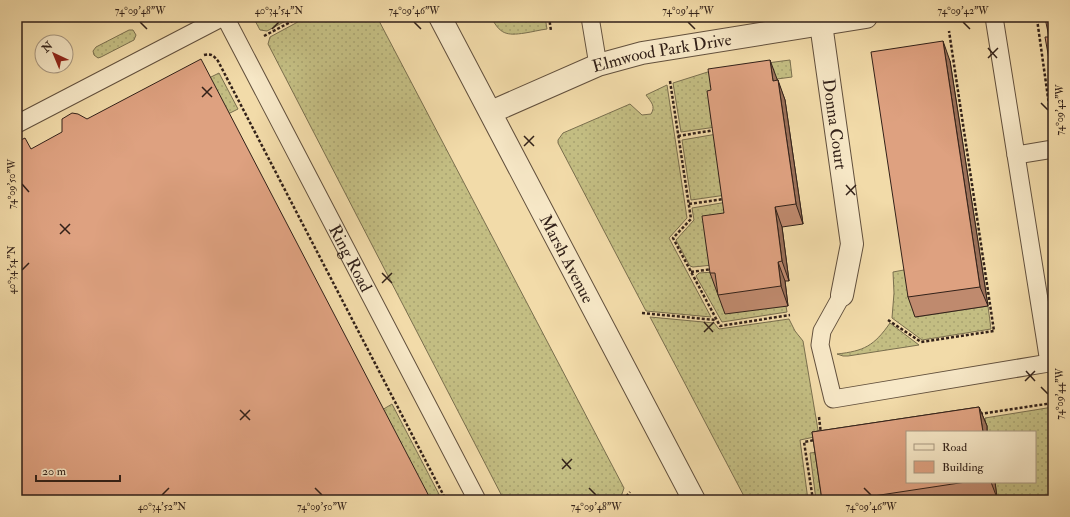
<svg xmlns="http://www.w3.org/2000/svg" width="1070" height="517" viewBox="0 0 1070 517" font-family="'IM FELL Double Pica',serif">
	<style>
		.grass { fill: url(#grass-dots); stroke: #7a6f4e }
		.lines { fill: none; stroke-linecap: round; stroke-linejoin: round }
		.service-casing { stroke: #62503d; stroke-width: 19 }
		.minor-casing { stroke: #62503d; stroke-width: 24 }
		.tertiary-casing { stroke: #62503d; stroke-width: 24 }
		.path { stroke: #322119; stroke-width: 2.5; stroke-dasharray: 3 2; stroke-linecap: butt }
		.service { stroke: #f7e8c7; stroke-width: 17 }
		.minor { stroke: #f7e8c7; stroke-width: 22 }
		.tertiary { stroke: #f7e8c7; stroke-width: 22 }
		.wall { fill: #bf8a6e; stroke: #322119 }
		.shaded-wall { fill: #9b715a; stroke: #322119 }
		.building { fill: #dea180; stroke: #322119 }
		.ticks { fill: none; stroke: #322119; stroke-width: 1.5 }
		.labels { text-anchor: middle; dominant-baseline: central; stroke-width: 3; stroke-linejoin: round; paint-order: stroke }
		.street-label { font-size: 17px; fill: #322119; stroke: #f7e8c7 }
		.neatline { fill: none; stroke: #322119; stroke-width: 1.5 }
		.ticks-label { font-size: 10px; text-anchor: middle; fill: #322119 }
	</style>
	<defs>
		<pattern id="grass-dots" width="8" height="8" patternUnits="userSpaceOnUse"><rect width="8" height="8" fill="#c3bd82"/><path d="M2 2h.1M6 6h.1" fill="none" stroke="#a8a270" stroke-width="1.8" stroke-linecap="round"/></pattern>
	</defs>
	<rect width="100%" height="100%" fill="#f2dba9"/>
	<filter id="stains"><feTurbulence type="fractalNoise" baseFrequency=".005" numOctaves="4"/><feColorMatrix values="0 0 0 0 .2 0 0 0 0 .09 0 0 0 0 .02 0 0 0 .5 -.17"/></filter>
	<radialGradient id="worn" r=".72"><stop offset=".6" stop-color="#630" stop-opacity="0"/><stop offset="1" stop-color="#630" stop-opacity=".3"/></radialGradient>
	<!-- grass -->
	<path class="grass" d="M 253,17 L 293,17 L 267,31 L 260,30 Z
		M 307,17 L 377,17 L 624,488 L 620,500 L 504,500 L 268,44 L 270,37 Z
		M 491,17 L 545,17 L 547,29 C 539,30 532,32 525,33 C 506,36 500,34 491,17 Z
		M 129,30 L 133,30 L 136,35 L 134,40 L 101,57 L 98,58 L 94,55 L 93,51 L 96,47 Z
		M 790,60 L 792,77 L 777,79 L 716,127 L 681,132 L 673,83 L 714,70 Z
		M 219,73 L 238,109 L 228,114 L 209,78 Z
		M 667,85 L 687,218 L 669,238 L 711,317 L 646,311 L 558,143 L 558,140 L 563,133 L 630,104 L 642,115 L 651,114 C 656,106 651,102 646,95 Z
		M 717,134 L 726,195 L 691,200 L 682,140 Z
		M 727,202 L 713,265 L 693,267 L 690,266 L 676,240 L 694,220 L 692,208 Z
		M 909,269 L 916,317 L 988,306 L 991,329 L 922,340 L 892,318 L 894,293 L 893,272 Z
		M 714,272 L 718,293 L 722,292 L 786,306 L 787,312 L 722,322 L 696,276 L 699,273 Z
		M 650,317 L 714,323 L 719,329 L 789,319 L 795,331 L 803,341 L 819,436 L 800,440 L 808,500 L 746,500 Z
		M 890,323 L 919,345 L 848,356 L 843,356 L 837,354 C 864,351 874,346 890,323 Z
		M 392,404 L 442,500 L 430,500 L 382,410 Z
		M 1053,407 L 1053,500 L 983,500 L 995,482 L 1035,482 L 1035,432 L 987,432 L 985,418 Z
		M 819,452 L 826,500 L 816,500 L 810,453 Z"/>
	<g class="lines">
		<!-- service casing -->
		<g class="service-casing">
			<g id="service">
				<path id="s1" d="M 225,17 L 477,500"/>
				<path d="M 590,17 L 598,65"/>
				<path d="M 17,124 L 223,17"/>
				<path d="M 1016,155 L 1053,149"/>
				<path d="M 842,295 L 822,331 L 820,345 L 833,399 L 1049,363 L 1045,337 L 994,17"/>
			</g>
		</g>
		<!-- minor casing -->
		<g class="minor-casing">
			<g id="minor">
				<path id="s2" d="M 821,24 L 852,244 L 842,295"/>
				<path id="s3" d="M 491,112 L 598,65 L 642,53 L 866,17"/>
			</g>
		</g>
		<!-- tertiary casing -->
		<g class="tertiary-casing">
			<g id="tertiary">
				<path id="s4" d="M 440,17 L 694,500"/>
			</g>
		</g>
		<!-- path -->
		<path class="path" d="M 549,17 L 551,31
			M 1037,19 L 1051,119 L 1053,119
			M 264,36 L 300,17
			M 204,55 C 211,53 214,56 218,61 L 446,500
			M 670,81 L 691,219 L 673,238 L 720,326 L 790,315
			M 678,136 L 715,130
			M 689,204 L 724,199
			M 691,272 L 712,269
			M 642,313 L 716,320
			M 888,320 L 921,342 L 994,331 L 949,31
			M 980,414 L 1053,403
			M 819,417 L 821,434
			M 623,500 L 630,492
			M 813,500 L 804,442 L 815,440"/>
		<!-- service -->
		<use href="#service" class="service"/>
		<!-- minor -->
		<use href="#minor" class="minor"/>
		<!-- tertiary -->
		<use href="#tertiary" class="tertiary"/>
	</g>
	<!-- wall -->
	<path class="wall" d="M 950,61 L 988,306 L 915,317 L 908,297 Z
		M 777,79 L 785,100 L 803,224 L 782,227 L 789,281 L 785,281 L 788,306 L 725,314 L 710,273 L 724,213 Z
		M 979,407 L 987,426 L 987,432 L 907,432 L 907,482 L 995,482 L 997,498 L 983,500 L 822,500 L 812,432 Z"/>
	<!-- shaded-wall -->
	<path class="shaded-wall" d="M 943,41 L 950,61 L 988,306 L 980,287 Z
		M 770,60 L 777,79 L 780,101 L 773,81 Z
		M 778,80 L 785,100 L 803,224 L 796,204 Z
		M 775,207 L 782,227 L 789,281 L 782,261 Z
		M 778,262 L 785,281 L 788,306 L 781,286 Z
		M 979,407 L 987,426 L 987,432 L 983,432 Z
		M 991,482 L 995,482 L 997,498 Z"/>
	<!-- building -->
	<path class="building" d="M 1053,17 L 1053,76 L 1052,76 L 1045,37 L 1049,37 L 1045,18 Z
		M 943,41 L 980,287 L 908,297 L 871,52 Z
		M 201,59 L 431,500 L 17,500 L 17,142 L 25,138 L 31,149 L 62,132 L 62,119 L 72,113 L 78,114 L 87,119 Z
		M 770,60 L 773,81 L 778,80 L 796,204 L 775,207 L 782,261 L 778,262 L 781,286 L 718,295 L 715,273 L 710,273 L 702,216 L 724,213 L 707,91 L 711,90 L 708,69 Z
		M 1050,194 L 1053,194 L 1053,211 Z
		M 1051,214 L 1053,214 L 1053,227 Z
		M 979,407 L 983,432 L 907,432 L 907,482 L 966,482 L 847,500 L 822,500 L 812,432 Z"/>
	<!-- ticks -->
	<path class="ticks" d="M 140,22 L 147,29M 414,22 L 421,29M 688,22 L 695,29M 963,22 L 970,29M 272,29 L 279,22M 988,48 L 997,58M 988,58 L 998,48M 202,87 L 212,97M 202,97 L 212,87M 1041,103 L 1048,110M 524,136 L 534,146M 524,146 L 534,136M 22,184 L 29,192M 846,185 L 855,195M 846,195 L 856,185M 60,224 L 70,234M 60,234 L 70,224M 22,270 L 29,263M 382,273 L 392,283M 382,283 L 392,273M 704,322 L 713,332M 704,332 L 714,322M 1026,371 L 1035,381M 1025,381 L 1035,371M 1041,387 L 1048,394M 240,410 L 250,420M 240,420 L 250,410M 562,459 L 571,469M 562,469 L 572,459M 315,488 L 322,495M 589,488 L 596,495M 864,488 L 871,495M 162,495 L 169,488"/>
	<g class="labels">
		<!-- street labels -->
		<g class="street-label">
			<text stroke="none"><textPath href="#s3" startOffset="182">Elmwood Park Drive</textPath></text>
			<text stroke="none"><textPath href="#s2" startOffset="101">Donna Court</textPath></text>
			<text stroke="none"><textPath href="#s4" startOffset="273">Marsh Avenue</textPath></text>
			<text stroke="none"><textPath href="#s1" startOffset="272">Ring Road</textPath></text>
		</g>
	</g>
	<!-- margin -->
	<rect width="1070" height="517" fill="none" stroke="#f2dba9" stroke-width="44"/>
	<!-- legend -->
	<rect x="906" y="431" width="130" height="52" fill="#f7e8c7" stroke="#a89881"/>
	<rect x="914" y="444" width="20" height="6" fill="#f7e8c7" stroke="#a89881"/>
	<text x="942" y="451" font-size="12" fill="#322119">Road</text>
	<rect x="914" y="461" width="20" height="12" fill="#dea180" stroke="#a89881"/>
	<text x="942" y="471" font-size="12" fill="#322119">Building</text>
	<!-- north arrow -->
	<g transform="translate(54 54) rotate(316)"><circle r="19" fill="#f7e8c7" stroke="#a89881"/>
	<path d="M0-3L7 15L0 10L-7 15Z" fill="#8f2418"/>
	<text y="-6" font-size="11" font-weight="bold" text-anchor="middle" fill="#322119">N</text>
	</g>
	<!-- scale -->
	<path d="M36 475v6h84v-6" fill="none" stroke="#322119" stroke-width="2"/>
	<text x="42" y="475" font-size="12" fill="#322119" stroke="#f7e8c7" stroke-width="3" paint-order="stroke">20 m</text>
	<rect x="22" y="22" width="1026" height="473" class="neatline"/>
	<g class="ticks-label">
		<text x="140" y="14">74°09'48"W</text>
		<text x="279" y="14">40°34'54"N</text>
		<text x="414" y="14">74°09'46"W</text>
		<text x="688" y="14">74°09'44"W</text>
		<text x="963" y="14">74°09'42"W</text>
		<text transform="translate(1059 110) rotate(-90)" y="4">74°09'42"W</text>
		<text transform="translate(11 184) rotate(-90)" y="4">74°09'50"W</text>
		<text transform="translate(11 270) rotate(-90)" y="4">40°34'54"N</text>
		<text transform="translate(1059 394) rotate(-90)" y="4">74°09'44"W</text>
		<text x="162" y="510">40°34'52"N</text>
		<text x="322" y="510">74°09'50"W</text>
		<text x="596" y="510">74°09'48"W</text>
		<text x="871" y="510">74°09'46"W</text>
	</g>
	<rect width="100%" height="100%" filter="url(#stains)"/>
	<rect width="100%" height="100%" fill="url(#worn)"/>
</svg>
